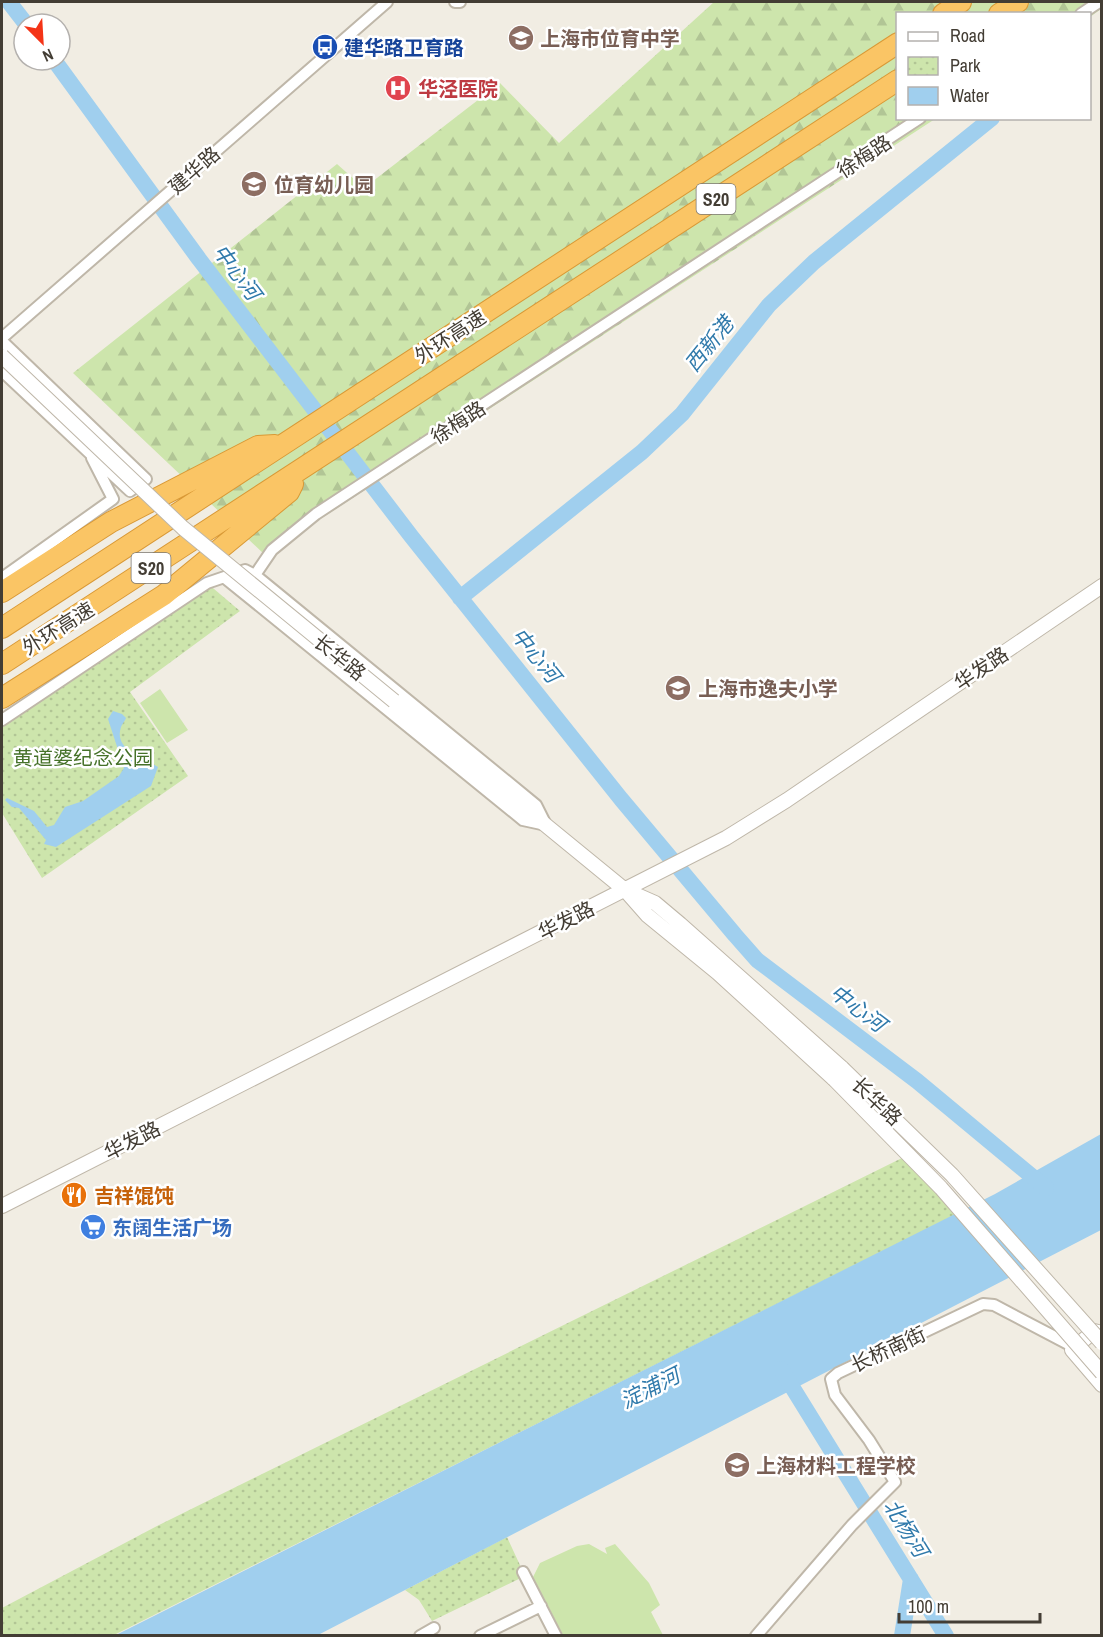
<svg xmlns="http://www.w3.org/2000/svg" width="1103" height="1637" viewBox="0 0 1103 1637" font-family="'Archivo Narrow','Noto Sans SC',sans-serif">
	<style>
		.grass { fill: #cde5ac }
		.forest { fill: url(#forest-firs) }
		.park { fill: url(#park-dots) }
		.water { fill: #a0cfee }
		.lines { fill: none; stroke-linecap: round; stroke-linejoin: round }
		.river { stroke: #a0cfee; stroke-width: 16 }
		.minor-casing { stroke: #bfb7a9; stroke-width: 14 }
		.tertiary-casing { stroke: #bfb7a9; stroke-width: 16 }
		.motorway-casing { stroke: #d99936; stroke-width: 22 }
		.minor { stroke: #fff; stroke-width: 10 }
		.tertiary { stroke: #fff; stroke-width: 14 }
		.motorway { stroke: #fac565; stroke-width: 20 }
		.tertiary-bridge-casing { stroke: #bfb7a9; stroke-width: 16; stroke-linecap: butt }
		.tertiary-bridge { stroke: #fff; stroke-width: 14 }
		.labels { text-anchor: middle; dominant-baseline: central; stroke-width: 5; stroke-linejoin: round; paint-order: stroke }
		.shield { fill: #fff; stroke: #7b7771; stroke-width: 1.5 }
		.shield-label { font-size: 18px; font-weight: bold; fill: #433d34 }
		.education-label { font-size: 20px; font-weight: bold; fill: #785e54; stroke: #fff; text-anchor: start }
		.transit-label { font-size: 20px; font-weight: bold; fill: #164399; stroke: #fff; text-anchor: start }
		.health-label { font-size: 20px; font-weight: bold; fill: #be3a42; stroke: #fff; text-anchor: start }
		.street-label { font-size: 20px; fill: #433d34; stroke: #fff }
		.park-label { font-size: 20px; fill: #467229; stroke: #fff }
		.food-label { font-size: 20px; font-weight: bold; fill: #c56008; stroke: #fff; text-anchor: start }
		.shop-label { font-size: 20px; font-weight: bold; fill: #366cbe; stroke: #fff; text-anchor: start }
		.water-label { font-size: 21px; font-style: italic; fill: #307aab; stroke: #fff }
	</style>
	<defs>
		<pattern id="forest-firs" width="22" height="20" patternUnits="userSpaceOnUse" patternTransform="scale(1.5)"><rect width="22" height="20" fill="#cde5ac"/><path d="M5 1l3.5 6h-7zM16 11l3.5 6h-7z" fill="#b1c595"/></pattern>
		<pattern id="park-dots" width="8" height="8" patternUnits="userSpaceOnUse" patternTransform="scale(1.5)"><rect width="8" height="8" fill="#cde5ac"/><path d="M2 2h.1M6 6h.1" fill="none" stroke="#b1c595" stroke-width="1.8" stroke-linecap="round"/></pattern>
	</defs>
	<rect width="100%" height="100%" fill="#f1ede3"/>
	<!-- grass -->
	<path class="grass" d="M 160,689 L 188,730 L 167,743 L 140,703 Z
		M 589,1544 L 607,1554 L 605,1548 L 615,1544 L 649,1583 L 660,1605 L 651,1612 L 663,1635 L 563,1635 L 533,1577 L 540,1563 L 577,1546 Z"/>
	<!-- forest -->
	<path class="forest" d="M 714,2 L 1101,2 L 1101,9 L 1090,17 L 1090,14 L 898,14 L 898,118 L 935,119 L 265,555 L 73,373 L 337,164 L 364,188 L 500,83 L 559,143 Z"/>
	<!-- park -->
	<path class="park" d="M 207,583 L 240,611 L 130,692 L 188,776 L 42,878 L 2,813 L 2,720 Z
		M 904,1157 L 959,1213 L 114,1635 L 2,1636 L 2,1608 L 157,1526 Z
		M 507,1537 L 525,1576 L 432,1621 L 419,1600 L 405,1590 Z"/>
	<!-- water -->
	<path class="water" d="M 113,711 L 122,714 L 126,718 C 125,721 122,724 121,727 C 113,750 145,759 158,767 L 151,786 L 56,847 L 44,844 L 46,840 L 19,808 L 12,807 L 5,800 L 7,798 L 34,811 L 47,827 L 54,825 L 65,807 L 83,801 L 119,776 L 124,768 L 108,719 Z
		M 1101,1134 L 1101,1230 L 318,1635 L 114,1636 L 995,1194 Z"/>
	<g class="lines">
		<!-- river -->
		<path class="river" d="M 9,2 L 26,24
			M 54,60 L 199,259 L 411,536 L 621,799 L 735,935 L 757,960 L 917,1081 L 1046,1188
			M 460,598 L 642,452 L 682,414 L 769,305 L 814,262 L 992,118
			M 781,1369 L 946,1636
			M 902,1636 L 911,1579"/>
		<!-- minor casing -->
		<g class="minor-casing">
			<path id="minor" d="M 455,2 L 460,2
				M 1081,14 L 1099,2
				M 2,338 L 387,2
				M 2,341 L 146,479 L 130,491 L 2,371
				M 255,575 L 272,550 L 316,514 L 920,118
				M 2,578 L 113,499 L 92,458
				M 2,720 L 207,583 L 245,570 L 255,575 L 536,805 L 546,825 L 523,820 L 225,578
				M 523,1572 L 556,1636
				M 420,1636 L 434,1628
				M 480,1636 L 541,1606
				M 756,1636 L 852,1525 L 895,1482 L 869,1440 L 835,1395 L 831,1379 L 838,1373 L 983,1304 L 994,1305 L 1074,1347"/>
		</g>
		<!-- tertiary casing -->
		<g class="tertiary-casing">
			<path id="tertiary" d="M 394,701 L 625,890 L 647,915 L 718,973 L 834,1079
				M 630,892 L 655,903 L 680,924 L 842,1068
				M 2,1206 L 726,838 L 787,800 L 1102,586
				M 1102,1333 L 1094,1331 L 1072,1350 L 1102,1385"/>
		</g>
		<!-- motorway casing -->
		<g class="motorway-casing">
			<path id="motorway" d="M 943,14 L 961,2
				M 999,14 L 1018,2
				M 2,592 L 111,522 L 258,446 L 275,445
				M 2,628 L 898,43
				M 2,664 L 898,80
				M 2,698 L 164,595 L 289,492 L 293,484"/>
		</g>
		<!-- minor -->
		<use href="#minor" class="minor"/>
		<!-- tertiary -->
		<use href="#tertiary" class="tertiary"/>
		<!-- motorway -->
		<use href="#motorway" class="motorway"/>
		<!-- tertiary-bridge casing -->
		<g class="tertiary-bridge-casing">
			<path id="tertiary-bridge" d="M 2,356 L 183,528 L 394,701
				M 842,1068 L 952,1175 L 1102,1343
				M 834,1079 L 941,1188 L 1102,1373"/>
		</g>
		<!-- tertiary-bridge -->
		<use href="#tertiary-bridge" class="tertiary-bridge"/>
	</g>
	<!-- icons -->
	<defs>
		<g id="school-disc" transform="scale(1.35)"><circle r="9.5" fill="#8d6e63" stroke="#fff"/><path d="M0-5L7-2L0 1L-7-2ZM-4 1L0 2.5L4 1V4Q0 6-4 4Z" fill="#fff"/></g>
		<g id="bus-disc" transform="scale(1.35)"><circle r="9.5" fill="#1a4fb4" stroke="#fff"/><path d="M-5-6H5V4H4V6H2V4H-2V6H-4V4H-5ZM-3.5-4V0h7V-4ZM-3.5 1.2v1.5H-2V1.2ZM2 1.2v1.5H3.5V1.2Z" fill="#fff"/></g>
		<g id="hospital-disc" transform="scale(1.35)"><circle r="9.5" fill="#e0444e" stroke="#fff"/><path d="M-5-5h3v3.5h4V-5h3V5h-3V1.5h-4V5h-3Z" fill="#fff"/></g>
		<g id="restaurant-disc" transform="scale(1.35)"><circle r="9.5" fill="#e8710a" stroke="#fff"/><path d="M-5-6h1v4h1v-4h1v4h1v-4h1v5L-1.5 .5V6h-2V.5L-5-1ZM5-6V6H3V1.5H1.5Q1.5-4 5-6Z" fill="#fff"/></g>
		<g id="supermarket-disc" transform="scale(1.35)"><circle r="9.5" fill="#3f7fe0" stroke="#fff"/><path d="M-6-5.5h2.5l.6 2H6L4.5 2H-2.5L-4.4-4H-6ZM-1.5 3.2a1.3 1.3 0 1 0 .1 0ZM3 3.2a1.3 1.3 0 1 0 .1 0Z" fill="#fff"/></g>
	</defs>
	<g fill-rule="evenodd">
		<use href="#school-disc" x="521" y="38"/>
		<use href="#bus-disc" x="325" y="47"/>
		<use href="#hospital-disc" x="398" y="88"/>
		<use href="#school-disc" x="254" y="184"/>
		<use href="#school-disc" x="678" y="688"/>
		<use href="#restaurant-disc" x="74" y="1195"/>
		<use href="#supermarket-disc" x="93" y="1227"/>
		<use href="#school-disc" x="737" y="1465"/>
	</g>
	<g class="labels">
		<!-- shield labels -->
		<g class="shield">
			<rect x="696.5" y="184" width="39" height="30" rx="4.5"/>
			<rect x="131.5" y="553" width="39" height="30" rx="4.5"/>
		</g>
		<g class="shield-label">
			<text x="716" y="199">S20</text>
			<text x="151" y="568">S20</text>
		</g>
		<!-- education labels -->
		<g class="education-label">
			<text x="540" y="38">上海市位育中学</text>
			<text x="274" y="184">位育幼儿园</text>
			<text x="698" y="688">上海市逸夫小学</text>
			<text x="756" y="1465">上海材料工程学校</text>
		</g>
		<!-- transit labels -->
		<g class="transit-label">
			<text x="344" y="47">建华路卫育路</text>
		</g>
		<!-- health labels -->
		<g class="health-label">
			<text x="418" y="88">华泾医院</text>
		</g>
		<!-- street labels -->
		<g class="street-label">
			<text transform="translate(864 156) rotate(-33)">徐梅路</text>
			<text transform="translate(194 170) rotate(-41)">建华路</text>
			<text transform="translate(450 336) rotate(-33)">外环高速</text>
			<text transform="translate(458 422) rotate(-33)">徐梅路</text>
			<text transform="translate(58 628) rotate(-32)">外环高速</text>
			<text transform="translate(340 657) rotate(39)">长华路</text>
			<text transform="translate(981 668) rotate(-34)">华发路</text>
			<text transform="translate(566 920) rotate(-27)">华发路</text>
			<text transform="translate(877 1101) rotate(43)">长华路</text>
			<text transform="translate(132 1140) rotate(-27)">华发路</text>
			<text transform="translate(888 1349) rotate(-25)">长桥南街</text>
		</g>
		<!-- park labels -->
		<g class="park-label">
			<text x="83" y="757">黄道婆纪念公园</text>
		</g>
		<!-- food labels -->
		<g class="food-label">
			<text x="94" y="1195">吉祥馄饨</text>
		</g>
		<!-- shop labels -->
		<g class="shop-label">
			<text x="112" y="1227">东阔生活广场</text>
		</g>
		<!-- water labels -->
		<g class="water-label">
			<text transform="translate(237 272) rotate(53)">中心河</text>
			<text transform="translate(709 344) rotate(-51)">西新港</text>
			<text transform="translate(536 655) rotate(51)">中心河</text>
			<text transform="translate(858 1008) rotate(37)">中心河</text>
			<text transform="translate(650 1388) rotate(-27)">淀浦河</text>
			<text transform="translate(906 1528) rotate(58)">北杨河</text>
		</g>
	</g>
	<!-- border -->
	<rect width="1103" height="1637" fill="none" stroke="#433d34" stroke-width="6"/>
	<!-- legend -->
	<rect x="896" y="12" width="195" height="108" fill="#ffffff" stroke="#b4b1ae" stroke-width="1.5"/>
	<rect x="908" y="32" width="30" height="9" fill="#ffffff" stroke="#b4b1ae" stroke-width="1.5"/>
	<text x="950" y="42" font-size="18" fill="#433d34">Road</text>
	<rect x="908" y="57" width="30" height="18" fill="url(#park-dots)" stroke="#b4b1ae" stroke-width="1.5"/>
	<text x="950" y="72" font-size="18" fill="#433d34">Park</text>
	<rect x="908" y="87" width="30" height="18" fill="#a0cfee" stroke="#b4b1ae" stroke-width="1.5"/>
	<text x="950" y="102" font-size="18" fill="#433d34">Water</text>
	<!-- north arrow -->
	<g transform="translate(42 42) rotate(156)"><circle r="28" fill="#ffffff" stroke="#b4b1ae" stroke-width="1.5"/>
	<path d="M0-4.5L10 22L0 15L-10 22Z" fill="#f43417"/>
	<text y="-9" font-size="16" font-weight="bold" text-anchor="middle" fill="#433d34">N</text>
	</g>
	<!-- scale -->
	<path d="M899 1613v9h141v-9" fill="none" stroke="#433d34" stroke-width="3"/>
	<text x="908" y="1613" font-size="18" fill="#433d34" stroke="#ffffff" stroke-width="4.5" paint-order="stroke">100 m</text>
</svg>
